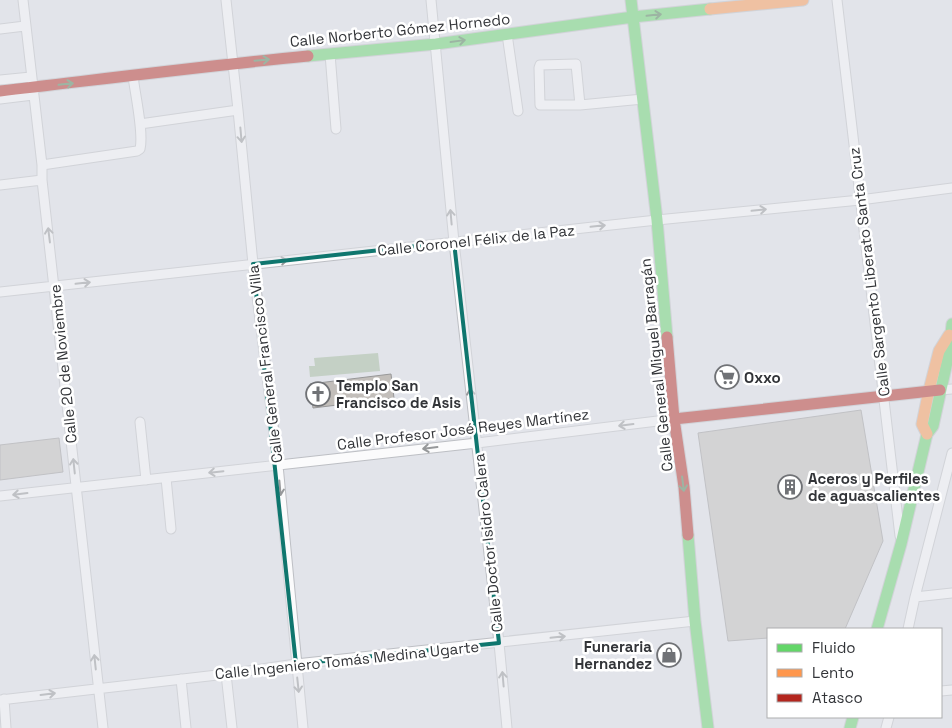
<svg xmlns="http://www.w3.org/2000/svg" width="952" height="728" viewBox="0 0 952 728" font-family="'Space Grotesk',sans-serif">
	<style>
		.green { fill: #c4d0c5 }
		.building { fill: #c2beba; stroke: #989899 }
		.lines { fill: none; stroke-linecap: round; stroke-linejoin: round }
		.street-casing { stroke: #bdbfc4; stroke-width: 11 }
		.fast-casing { stroke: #bdbfc4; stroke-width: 13 }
		.slow-casing { stroke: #bdbfc4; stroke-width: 13 }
		.jam-casing { stroke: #bdbfc4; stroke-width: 13 }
		.street { stroke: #fbfbfc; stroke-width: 9 }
		.fast { stroke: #63d668; stroke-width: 11 }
		.slow { stroke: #ff974d; stroke-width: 11 }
		.jam { stroke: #b3261e; stroke-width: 11 }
		.oneway { stroke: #487d4e }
		.oneway2 { stroke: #96989a }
		.marked { fill: none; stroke: #0f766e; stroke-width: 4; stroke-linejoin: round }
		.labels { text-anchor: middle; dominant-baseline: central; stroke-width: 5; stroke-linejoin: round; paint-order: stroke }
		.street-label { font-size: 15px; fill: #323438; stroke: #fff }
		.poi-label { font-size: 15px; font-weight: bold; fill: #323438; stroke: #fff; text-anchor: start }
	</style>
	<rect width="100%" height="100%" fill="#e2e4ea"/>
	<!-- green -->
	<path class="green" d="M 378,353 L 380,371 L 310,377 L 309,366 L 315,366 L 314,358 Z"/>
	<!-- building -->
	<path class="building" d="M 391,374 L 394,398 L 313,408 L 310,384 Z
		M 861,410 L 883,541 L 845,629 L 768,629 L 768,638 L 728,641 L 698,433 Z
		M 59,438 L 63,472 L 0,480 L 0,445 Z"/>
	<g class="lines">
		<!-- street casing -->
		<g class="street-casing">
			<path id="street" d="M 23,0 L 42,165 L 42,180 L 103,728
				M 226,0 L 238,110 L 253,264 L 278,465 L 303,728
				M 431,0 L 454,242 L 499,643 L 507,728
				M 837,0 L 900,536
				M 0,29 L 25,26
				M 507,34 L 518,111
				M 330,54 L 336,129
				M 0,80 L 31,77
				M 0,99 L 33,95
				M 580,105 L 576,64 L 540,65 L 539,68 L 540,105 L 580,105 L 643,99
				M 140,124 L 238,110
				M 42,165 L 137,151 L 140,149 C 144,133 135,94 133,76
				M 0,185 L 42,180
				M 0,292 L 657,220 L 860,200 L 952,188
				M 940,390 L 952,389
				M 140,422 L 146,480
				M 166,478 L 171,529
				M 0,496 L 477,443 L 674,419
				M 915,597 L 952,593
				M 908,629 L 915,597 L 952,453
				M 226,674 L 232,728
				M 181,679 L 186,728
				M 941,691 L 952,690
				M 4,699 L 6,728
				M 0,700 L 226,674 L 296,664 L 695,621
				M 886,728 L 889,717"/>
		</g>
		<!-- fast casing -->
		<g class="fast-casing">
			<path id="fast" d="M 631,0 L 657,220 L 667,337
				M 308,56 L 436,44 L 633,17 L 710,9
				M 688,535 L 695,621 L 708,728
				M 877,629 L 901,544 L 927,434 L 933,426 L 949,353 L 952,324
				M 850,728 L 853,717"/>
		</g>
		<!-- slow casing -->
		<g class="slow-casing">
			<path id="slow" d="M 710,9 L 803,0
				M 927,434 L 922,424 L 929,390 L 939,351 L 949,335"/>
		</g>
		<!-- jam casing -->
		<g class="jam-casing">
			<path id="jam" d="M 0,91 C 103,79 205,66 308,56
				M 667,337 L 674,419 L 684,487 L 688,535
				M 674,419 L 940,390"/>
		</g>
		<!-- street -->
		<use href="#street" class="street"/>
		<!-- fast -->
		<use href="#fast" class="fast"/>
		<!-- slow -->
		<use href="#slow" class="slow"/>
		<!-- jam -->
		<use href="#jam" class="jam"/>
	</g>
	<!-- one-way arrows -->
	<defs><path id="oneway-shaft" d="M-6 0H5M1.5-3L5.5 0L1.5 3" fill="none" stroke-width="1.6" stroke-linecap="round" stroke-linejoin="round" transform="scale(1.25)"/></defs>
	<g class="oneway">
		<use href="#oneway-shaft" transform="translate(654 15) rotate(-6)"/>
		<use href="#oneway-shaft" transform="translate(458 41) rotate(-8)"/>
		<use href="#oneway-shaft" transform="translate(262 60) rotate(-5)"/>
		<use href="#oneway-shaft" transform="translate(66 84) rotate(-6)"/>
		<use href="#oneway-shaft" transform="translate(683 484) rotate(83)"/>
	</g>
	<g class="oneway2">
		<use href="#oneway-shaft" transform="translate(241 135) rotate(85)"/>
		<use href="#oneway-shaft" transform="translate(759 210) rotate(-6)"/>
		<use href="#oneway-shaft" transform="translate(451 217) rotate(-95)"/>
		<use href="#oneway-shaft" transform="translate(598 226) rotate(-6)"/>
		<use href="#oneway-shaft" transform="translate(49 235) rotate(-97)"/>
		<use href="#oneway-shaft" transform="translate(280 261) rotate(-6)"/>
		<use href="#oneway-shaft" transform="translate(83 283) rotate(-6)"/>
		<use href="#oneway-shaft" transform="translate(471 396) rotate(-97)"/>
		<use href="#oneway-shaft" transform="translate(626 425) rotate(173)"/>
		<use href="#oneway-shaft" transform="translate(430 448) rotate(173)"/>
		<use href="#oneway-shaft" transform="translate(74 466) rotate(-96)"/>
		<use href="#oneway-shaft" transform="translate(216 472) rotate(174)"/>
		<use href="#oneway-shaft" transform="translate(280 488) rotate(85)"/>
		<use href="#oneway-shaft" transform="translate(20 494) rotate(173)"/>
		<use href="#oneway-shaft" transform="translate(558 637) rotate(-6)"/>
		<use href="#oneway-shaft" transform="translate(95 662) rotate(-96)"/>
		<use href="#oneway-shaft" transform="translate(503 679) rotate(-95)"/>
		<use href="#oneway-shaft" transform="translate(298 685) rotate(84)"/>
		<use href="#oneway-shaft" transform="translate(48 694) rotate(-7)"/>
	</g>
	<!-- marked area -->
	<path d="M0 0H952V728H0ZM 454,242 L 499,643 L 296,664 L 253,264 Z" fill="#e2e4ea" fill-opacity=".55" fill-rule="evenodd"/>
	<path class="marked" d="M 454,242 L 499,643 L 296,664 L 253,264 Z"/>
	<!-- icons -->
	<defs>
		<g id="supermarket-ring" transform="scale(1.25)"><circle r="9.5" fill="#fff" stroke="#707276" stroke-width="1.5"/><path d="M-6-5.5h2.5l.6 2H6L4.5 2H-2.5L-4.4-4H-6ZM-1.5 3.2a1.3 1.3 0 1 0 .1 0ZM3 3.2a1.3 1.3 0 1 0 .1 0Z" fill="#707276"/></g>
		<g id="church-ring" transform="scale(1.25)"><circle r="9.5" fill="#fff" stroke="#707276" stroke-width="1.5"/><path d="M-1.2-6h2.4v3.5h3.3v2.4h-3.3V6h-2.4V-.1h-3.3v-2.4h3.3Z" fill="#707276"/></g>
		<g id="building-ring" transform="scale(1.25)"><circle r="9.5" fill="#fff" stroke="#707276" stroke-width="1.5"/><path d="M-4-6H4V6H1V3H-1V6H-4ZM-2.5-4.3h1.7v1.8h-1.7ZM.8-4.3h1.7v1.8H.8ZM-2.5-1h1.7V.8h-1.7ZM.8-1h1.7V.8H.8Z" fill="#707276"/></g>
		<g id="shop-ring" transform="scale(1.25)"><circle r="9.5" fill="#fff" stroke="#707276" stroke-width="1.5"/><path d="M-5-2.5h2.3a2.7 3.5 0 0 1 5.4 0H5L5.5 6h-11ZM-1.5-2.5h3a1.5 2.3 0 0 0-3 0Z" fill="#707276"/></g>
	</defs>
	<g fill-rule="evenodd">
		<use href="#supermarket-ring" x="727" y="377"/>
		<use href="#church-ring" x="318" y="394"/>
		<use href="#building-ring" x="790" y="487"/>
		<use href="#shop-ring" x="669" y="655"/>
	</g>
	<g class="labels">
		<!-- street labels -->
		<g class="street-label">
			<text transform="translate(400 30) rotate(-6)">Calle Norberto Gómez Hornedo</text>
			<text transform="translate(476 240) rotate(-6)">Calle Coronel Félix de la Paz</text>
			<text transform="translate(869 272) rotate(-97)">Calle Sargento Liberato Santa Cruz</text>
			<text transform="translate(63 364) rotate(-96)">Calle 20 de Noviembre</text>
			<text transform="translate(265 364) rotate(-97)">Calle General Francisco Villa</text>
			<text transform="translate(656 365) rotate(-96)">Calle General Miguel Barragán</text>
			<text transform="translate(463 429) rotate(-7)">Calle Profesor José Reyes Martínez</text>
			<text transform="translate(488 543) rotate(-96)">Calle Doctor Isidro Calera</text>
			<text transform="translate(347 660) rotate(-6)">Calle Ingeniero Tomás Medina Ugarte</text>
		</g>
		<!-- poi labels -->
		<g class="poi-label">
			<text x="744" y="377">Oxxo</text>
			<text x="336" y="385">Templo San<tspan x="336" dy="17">Francisco de Asis</tspan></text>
			<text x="808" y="478">Aceros y Perfiles<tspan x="808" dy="17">de aguascalientes</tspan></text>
			<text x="652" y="646" text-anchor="end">Funeraria<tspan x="652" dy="17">Hernandez</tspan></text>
		</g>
	</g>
	<!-- legend -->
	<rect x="767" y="628" width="175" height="90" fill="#ffffff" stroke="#adaeaf"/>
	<rect x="777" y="644" width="25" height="8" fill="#63d668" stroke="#adaeaf"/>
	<text x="812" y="653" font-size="15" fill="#323438">Fluido</text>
	<rect x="777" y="669" width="25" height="8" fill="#ff974d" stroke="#adaeaf"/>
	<text x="812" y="678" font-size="15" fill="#323438">Lento</text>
	<rect x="777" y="694" width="25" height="8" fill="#b3261e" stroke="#adaeaf"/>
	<text x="812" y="703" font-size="15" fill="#323438">Atasco</text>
</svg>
